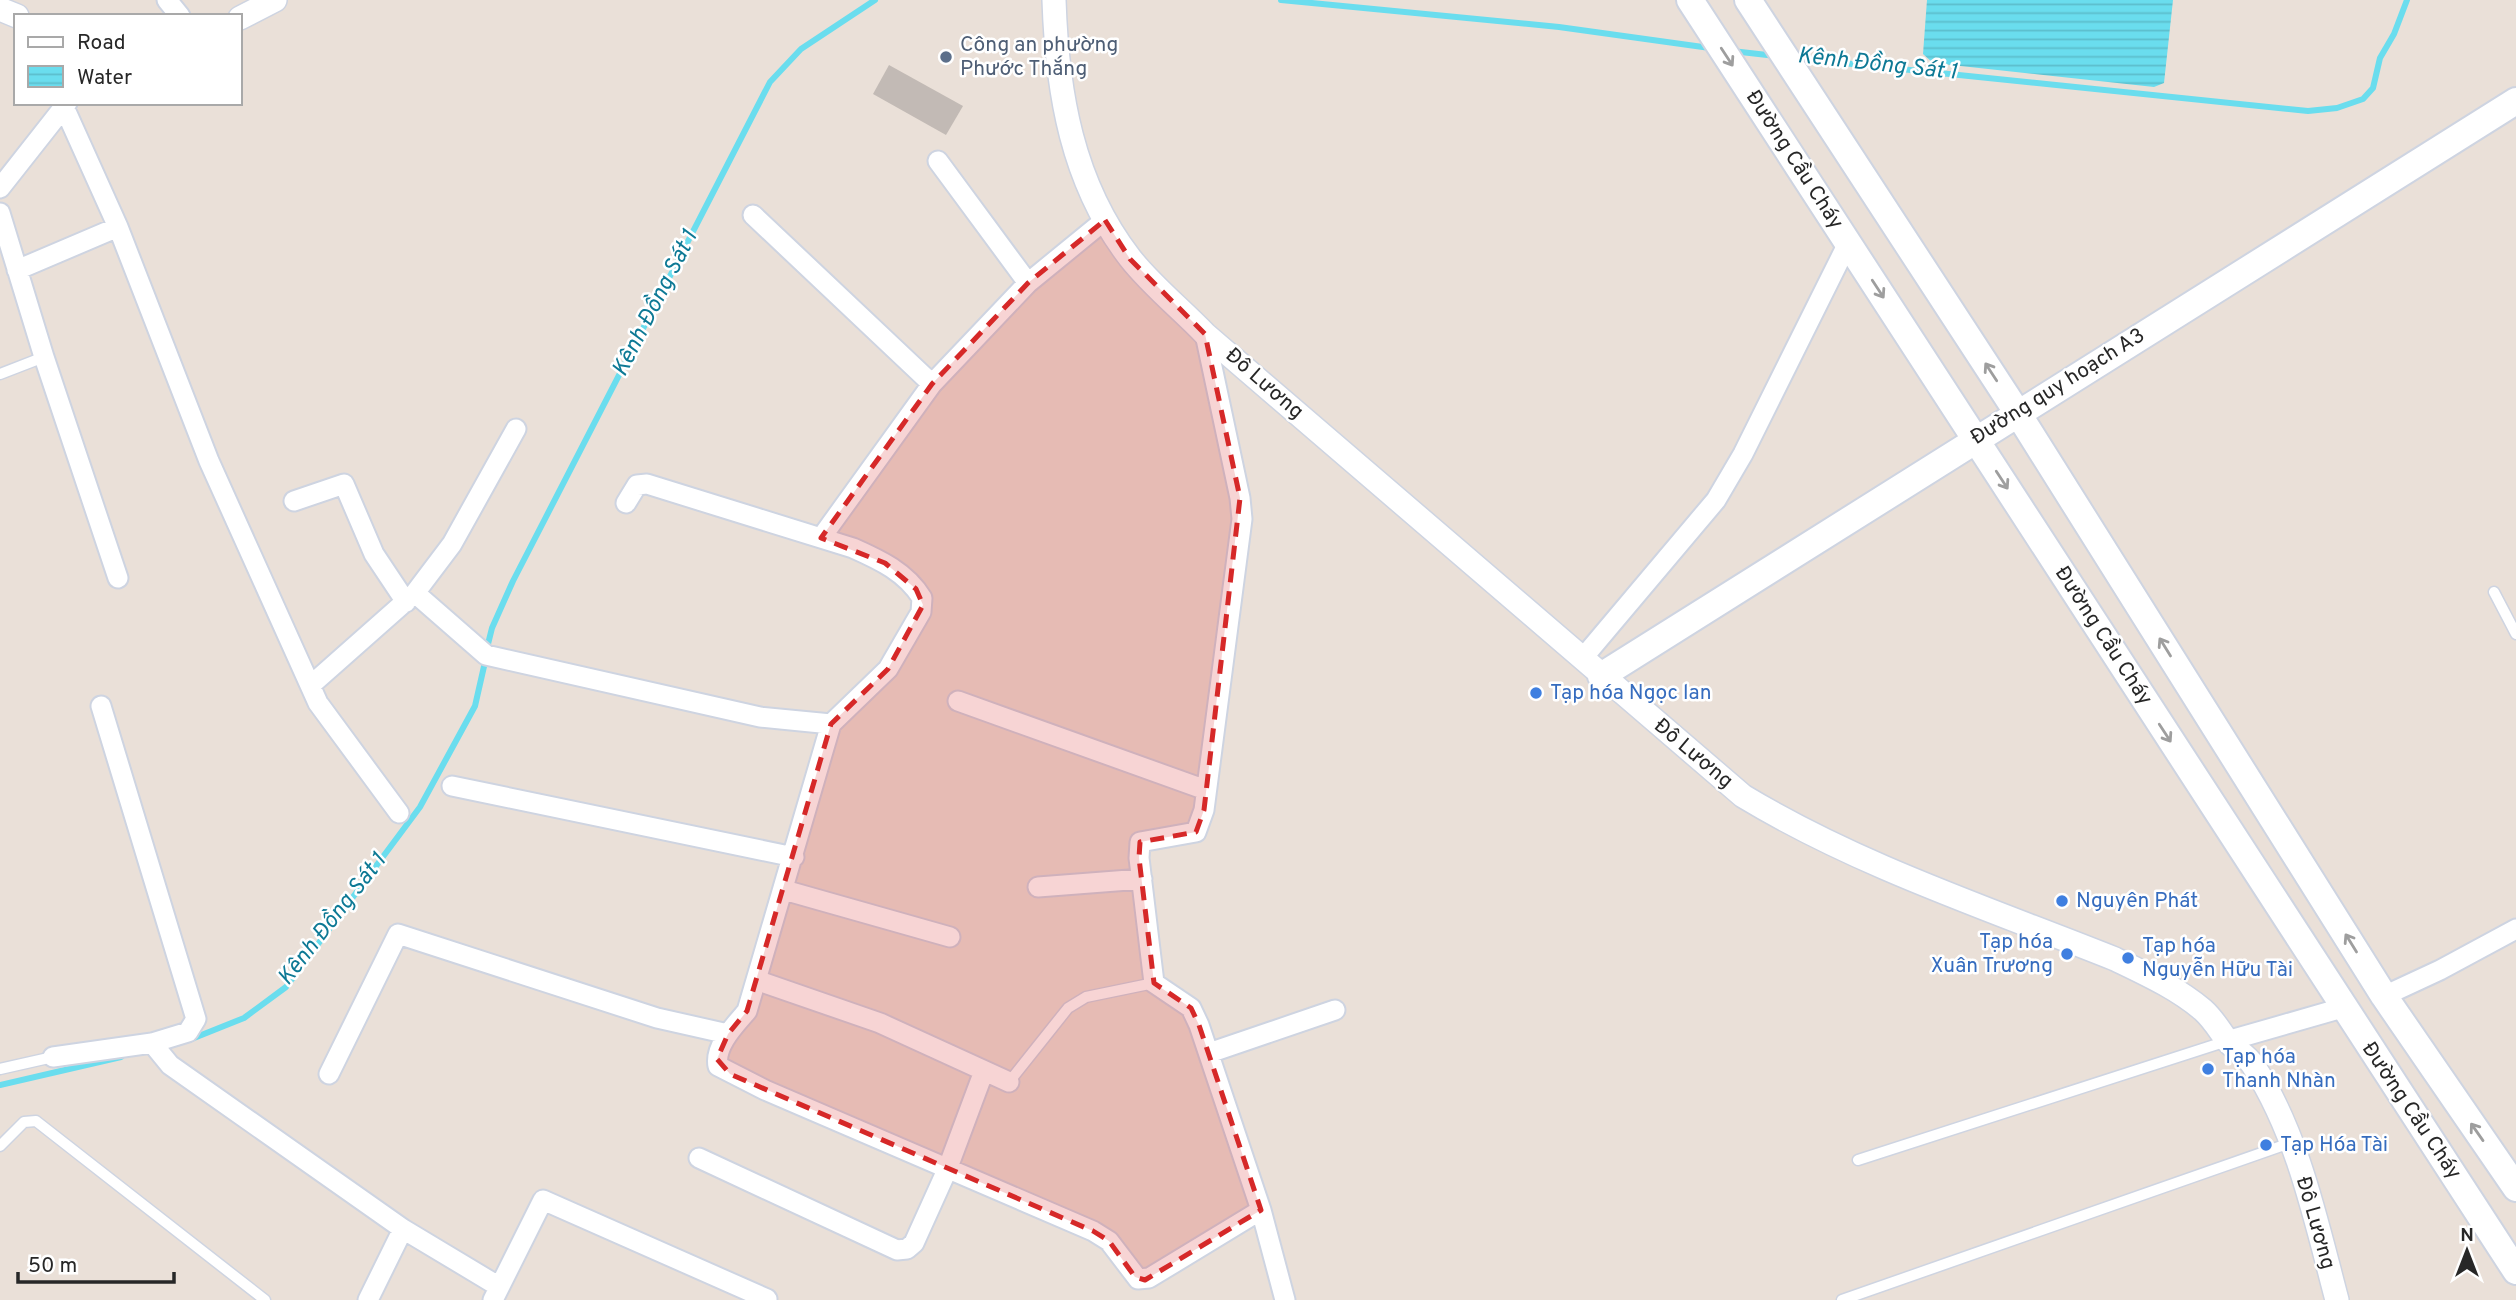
<svg xmlns="http://www.w3.org/2000/svg" width="2516" height="1300" viewBox="0 0 2516 1300" font-family="Overpass,sans-serif">
	<style>
		.water { fill: url(#water-rules) }
		.lines { fill: none; stroke-linecap: round; stroke-linejoin: round }
		.stream { stroke: #6addee; stroke-width: 6 }
		.building { fill: #c2bab5 }
		.service-casing { stroke: #ced4e1; stroke-width: 13 }
		.minor-casing { stroke: #ced4e1; stroke-width: 23 }
		.tertiary-casing { stroke: #ced4e1; stroke-width: 26 }
		.secondary-casing { stroke: #ced4e1; stroke-width: 30 }
		.service { stroke: #fff; stroke-width: 10 }
		.minor { stroke: #fff; stroke-width: 19 }
		.tertiary { stroke: #fff; stroke-width: 23 }
		.secondary { stroke: #fff; stroke-width: 26 }
		.oneway { stroke: #9e9e9e }
		.marked { fill: #d62828; fill-opacity: 0.2; stroke: #d62828; stroke-width: 5; stroke-dasharray: 14 9; stroke-linejoin: round }
		.service-dot { fill: #5c6f8a; stroke: #fff; stroke-width: 2.5 }
		.shop-dot { fill: #3f7fe0; stroke: #fff; stroke-width: 2.5 }
		.labels { text-anchor: middle; dominant-baseline: central; stroke-width: 5; stroke-linejoin: round; paint-order: stroke }
		.service-label { font-size: 21px; fill: #4e5e75; stroke: #fff; text-anchor: start }
		.street-label { font-size: 21px; fill: #272727; stroke: #fff }
		.shop-label { font-size: 21px; fill: #366cbe; stroke: #fff; text-anchor: start }
		.water-label { font-size: 23px; font-style: italic; fill: #0d7995; stroke: #fff }
	</style>
	<defs>
		<pattern id="water-rules" width="6" height="5" patternUnits="userSpaceOnUse" patternTransform="scale(1.75)"><rect width="6" height="5" fill="#6addee"/><path d="M0 2.5h6" fill="none" stroke="#5cbecc"/></pattern>
	</defs>
	<rect width="100%" height="100%" fill="#eae0d8"/>
	<!-- water -->
	<path class="water" d="M 1927,0 L 2173,0 L 2164,83 L 2154,87 L 1933,63 L 1923,54 Z"/>
	<g class="lines">
		<!-- stream -->
		<path class="stream" d="M 1281,0 L 1559,27 L 1710,48
			M 1732,51 L 1776,56
			M 1794,58 L 2308,111 L 2337,108 L 2363,99 L 2373,88 L 2380,58 L 2394,34 L 2407,0
			M 487,648 L 492,628 L 513,581 L 770,82 L 801,49 L 875,0
			M 189,1040 L 244,1018 L 286,987 L 420,807 L 475,706 L 485,662
			M 0,1085 L 121,1057"/>
	</g>
	<!-- building -->
	<path class="building" d="M 889,65 L 963,106 L 946,135 L 873,94 Z"/>
	<g class="lines">
		<!-- service casing -->
		<g class="service-casing">
			<path id="service" d="M 0,374 L 44,357
				M 2494,592 L 2516,634
				M 0,1069 L 53,1057
				M 1009,1082 L 1068,1008 L 1086,997 L 1154,983
				M 0,1146 L 24,1122 L 36,1121 L 265,1300
				M 1858,1160 L 2227,1041
				M 1842,1300 L 2290,1143"/>
		</g>
		<!-- minor casing -->
		<g class="minor-casing">
			<path id="minor" d="M 167,0 L 180,16
				M 64,107 L 118,227
				M 938,161 L 1028,283
				M 0,188 L 67,103
				M 0,213 L 44,357 L 118,578
				M 753,215 L 932,384
				M 17,270 L 118,227 L 209,461 L 318,703 L 399,813
				M 1205,334 L 1240,498 L 1242,519 L 1204,810 L 1196,832 L 1140,842 L 1139,858 L 1154,983 L 1191,1008 L 1199,1025 L 1261,1210 L 1285,1300
				M 294,501 L 344,484 L 374,554 L 406,602
				M 626,503 L 637,485 L 647,484 L 853,548 C 880,560 906,572 922,598 L 921,612 L 888,669 L 831,724 L 747,1011 C 735,1025 714,1046 718,1066 L 765,1090 L 1093,1231 L 1109,1241 L 1138,1279 L 1149,1278 L 1261,1210
				M 821,538 L 932,384 L 1028,283 L 1105,220
				M 415,593 L 486,655 L 760,717 L 831,724
				M 1582,659 L 1716,500 L 1743,454 L 1848,243
				M 311,685 L 415,593 L 452,544 L 516,429
				M 958,701 L 1206,790
				M 452,786 L 794,857
				M 1038,887 L 1142,879
				M 784,890 L 950,937
				M 756,980 L 880,1023 L 1009,1082
				M 2384,996 L 2440,970 L 2516,929
				M 2227,1041 L 2342,1008
				M 152,1043 L 170,1065 L 403,1229 L 498,1286
				M 1209,1053 L 1335,1010
				M 53,1057 L 152,1043 L 188,1032 L 196,1019 L 101,706
				M 329,1074 L 398,934 L 657,1018 L 728,1034
				M 699,1158 L 897,1250 L 907,1249 L 914,1243 L 947,1170 L 984,1071
				M 368,1300 L 403,1229
				M 493,1300 L 543,1200 L 767,1299"/>
		</g>
		<!-- tertiary casing -->
		<g class="tertiary-casing">
			<path id="tertiary" d="M 1054,0 C 1057,92 1072,183 1130,258 C 1151,285 1181,309 1205,334 L 1743,796 C 1859,866 1990,909 2115,959 C 2146,974 2177,988 2203,1010 C 2213,1019 2218,1028 2226,1039 C 2233,1049 2246,1054 2253,1065 C 2298,1134 2316,1221 2337,1300
				M 0,9 L 17,16
				M 240,18 L 275,0"/>
		</g>
		<!-- secondary casing -->
		<g class="secondary-casing">
			<path id="secondary" d="M 1690,0 L 2516,1271
				M 1748,0 L 2017,412 L 2384,996 L 2516,1188
				M 1601,676 L 2516,101"/>
		</g>
		<!-- service -->
		<use href="#service" class="service"/>
		<!-- minor -->
		<use href="#minor" class="minor"/>
		<!-- tertiary -->
		<use href="#tertiary" class="tertiary"/>
		<!-- secondary -->
		<use href="#secondary" class="secondary"/>
	</g>
	<!-- one-way arrows -->
	<defs><path id="oneway-shaft" d="M-6 0H5M1.5-3L5.5 0L1.5 3" fill="none" stroke-width="1.6" stroke-linecap="round" stroke-linejoin="round" transform="scale(1.75)"/></defs>
	<g class="oneway">
		<use href="#oneway-shaft" transform="translate(1727 57) rotate(57)"/>
		<use href="#oneway-shaft" transform="translate(1878 289) rotate(57)"/>
		<use href="#oneway-shaft" transform="translate(1991 372) rotate(-123)"/>
		<use href="#oneway-shaft" transform="translate(2002 480) rotate(57)"/>
		<use href="#oneway-shaft" transform="translate(2165 647) rotate(-122)"/>
		<use href="#oneway-shaft" transform="translate(2165 733) rotate(57)"/>
		<use href="#oneway-shaft" transform="translate(2351 943) rotate(-122)"/>
		<use href="#oneway-shaft" transform="translate(2477 1132) rotate(-125)"/>
	</g>
	<!-- marked area -->
	<path class="marked" d="M 1105,220 L 1130,259 L 1205,334 L 1240,498 L 1204,810 L 1196,832 L 1140,842 L 1139,858 L 1154,983 L 1191,1008 L 1199,1025 L 1261,1210 L 1145,1280 L 1135,1277 L 1109,1241 L 1093,1231 L 730,1074 L 717,1059 L 728,1034 L 747,1011 L 831,724 L 888,669 L 923,605 L 916,589 L 885,563 L 821,538 L 932,384 L 1028,283 Z"/>
	<!-- markers -->
	<circle class="service-dot" cx="946" cy="57" r="7"/>
	<g class="shop-dot">
		<circle cx="1536" cy="693" r="7"/>
		<circle cx="2062" cy="901" r="7"/>
		<circle cx="2067" cy="954" r="7"/>
		<circle cx="2128" cy="958" r="7"/>
		<circle cx="2208" cy="1069" r="7"/>
		<circle cx="2266" cy="1145" r="7"/>
	</g>
	<g class="labels">
		<!-- service labels -->
		<g class="service-label">
			<text x="960" y="45">Công an phường<tspan x="960" dy="24">Phước Thắng</tspan></text>
		</g>
		<!-- street labels -->
		<g class="street-label">
			<text transform="translate(1794 160) rotate(57)">Đường Cầu Cháy</text>
			<text transform="translate(1264 384) rotate(41)">Đô Lương</text>
			<text transform="translate(2058 387) rotate(-32)">Đường quy hoạch A3</text>
			<text transform="translate(2103 636) rotate(57)">Đường Cầu Cháy</text>
			<text transform="translate(1693 754) rotate(40)">Đô Lương</text>
			<text transform="translate(2411 1111) rotate(56)">Đường Cầu Cháy</text>
			<text transform="translate(2315 1223) rotate(74)">Đô Lương</text>
		</g>
		<!-- shop labels -->
		<g class="shop-label">
			<text x="1550" y="693">Tạp hóa Ngọc lan</text>
			<text x="2076" y="901">Nguyên Phát</text>
			<text x="2053" y="942" text-anchor="end">Tạp hóa<tspan x="2053" dy="24">Xuân Trương</tspan></text>
			<text x="2142" y="946">Tạp hóa<tspan x="2142" dy="24">Nguyễn Hữu Tài</tspan></text>
			<text x="2222" y="1057">Tạp hóa<tspan x="2222" dy="24">Thanh Nhàn</tspan></text>
			<text x="2280" y="1145">Tạp Hóa Tài</text>
		</g>
		<!-- water labels -->
		<g class="water-label">
			<text transform="translate(1877 65) rotate(6)">Kênh Đồng Sát 1</text>
			<text transform="translate(656 304) rotate(-63)">Kênh Đồng Sát 1</text>
			<text transform="translate(333 920) rotate(-52)">Kênh Đồng Sát 1</text>
		</g>
	</g>
	<!-- legend -->
	<rect x="14" y="14" width="228" height="91" fill="#ffffff" stroke="#a9a9a9" stroke-width="2"/>
	<rect x="28" y="37" width="35" height="10" fill="#ffffff" stroke="#a9a9a9" stroke-width="2"/>
	<text x="77" y="49" font-size="21" fill="#272727">Road</text>
	<rect x="28" y="66" width="35" height="21" fill="url(#water-rules)" stroke="#a9a9a9" stroke-width="2"/>
	<text x="77" y="84" font-size="21" fill="#272727">Water</text>
	<!-- north arrow -->
	<g transform="translate(2467 1251)" stroke="#ffffff" stroke-width="5" paint-order="stroke">
	<path d="M0-5L12 26L0 18L-12 26Z" fill="#272727"/>
	<text y="-10" font-size="19" font-weight="bold" text-anchor="middle" fill="#272727">N</text>
	</g>
	<!-- scale -->
	<path d="M18 1272v10h156v-10" fill="none" stroke="#272727" stroke-width="3.5"/>
	<text x="28" y="1272" font-size="21" fill="#272727" stroke="#ffffff" stroke-width="5" paint-order="stroke">50 m</text>
</svg>
